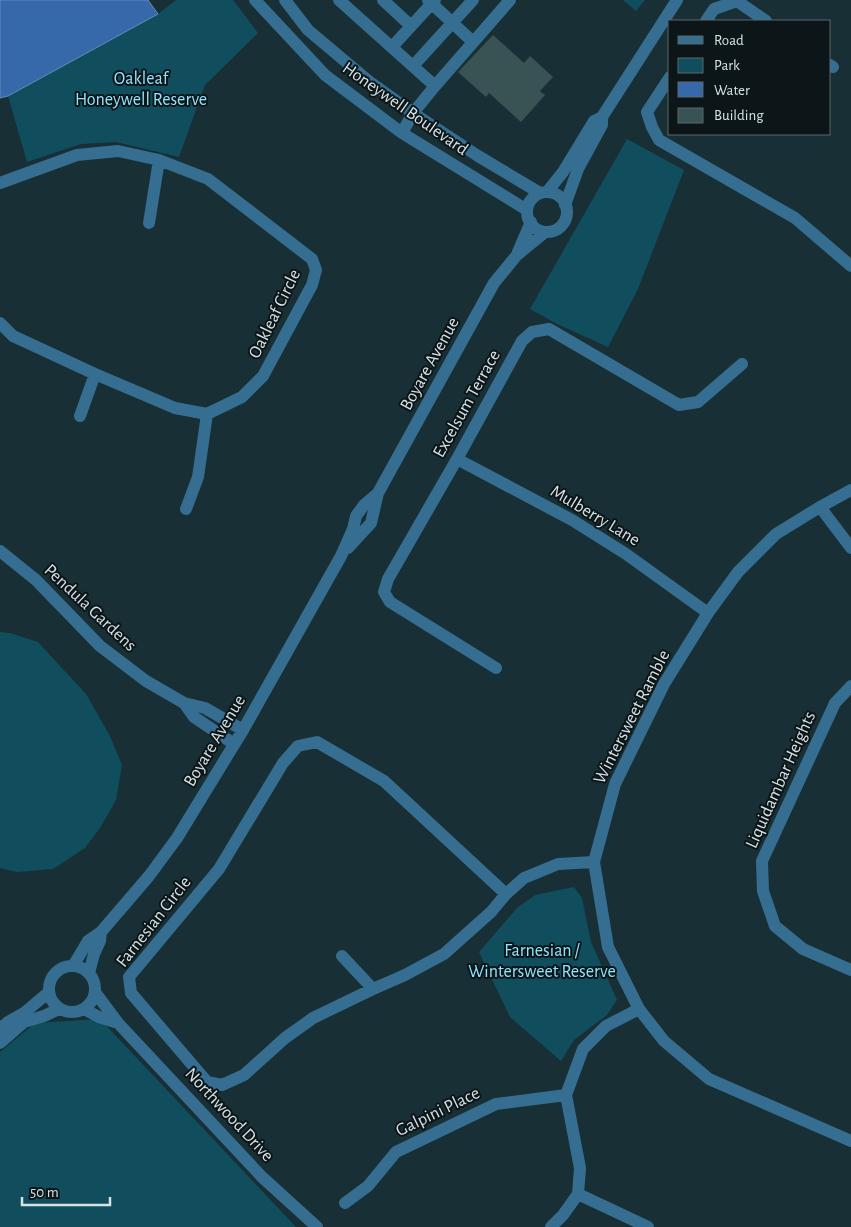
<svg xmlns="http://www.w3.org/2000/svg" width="851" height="1227" viewBox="0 0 851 1227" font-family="'Alegreya Sans',sans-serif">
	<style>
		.green { fill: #114e5d }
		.water { fill: #3569aa; stroke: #658dbc }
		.building { fill: #395354 }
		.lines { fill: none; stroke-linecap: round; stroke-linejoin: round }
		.minor { stroke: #356e90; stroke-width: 12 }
		.labels { text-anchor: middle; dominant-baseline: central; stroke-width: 4; stroke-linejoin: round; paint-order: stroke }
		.park-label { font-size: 18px; fill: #90e4fd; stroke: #0c1518 }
		.street-label { font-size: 18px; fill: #d5e2e6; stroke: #0c1518 }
	</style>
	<rect width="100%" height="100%" fill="#182f35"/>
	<!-- green -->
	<path class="green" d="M 176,0 L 233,0 L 258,33 L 205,85 L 179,157 L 116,142 L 81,144 L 27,162 L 8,96 L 158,14 Z
		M 623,0 L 645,0 L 636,11 Z
		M 627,139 L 684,170 L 638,289 L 608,347 L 557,324 L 530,309 Z
		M 0,632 L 10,633 L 38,642 L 86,694 L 110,736 L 122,765 L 116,800 L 100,828 L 85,848 L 53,869 L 17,872 L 0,868 Z
		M 574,887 L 582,898 L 591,942 L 617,1000 L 607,1015 L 574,1040 L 561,1061 L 510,1017 L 479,952 L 517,908 L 535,895 Z
		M 100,1019 L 296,1227 L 0,1227 L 0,1052 L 35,1023 Z"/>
	<!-- water -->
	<path class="water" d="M 0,0 L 148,0 L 158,14 L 8,96 L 0,98 Z"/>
	<!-- building -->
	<path class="building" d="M 493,35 L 524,63 L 530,56 L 553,77 L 540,91 L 545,95 L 521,122 L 489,93 L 486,97 L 458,72 Z"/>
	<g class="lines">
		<!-- minor -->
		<path class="minor" d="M 255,0 L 325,75 L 402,133 L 527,210
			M 285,0 L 308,30 L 371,83 L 413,113 L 478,156 L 540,193
			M 339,0 L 435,86
			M 383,0 L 411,26
			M 428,0 L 473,42
			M 706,21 L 714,9 L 737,1 L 766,21
			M 392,47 L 435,0
			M 830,65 L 833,67
			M 413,66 L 473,0
			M 670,77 L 647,112 L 652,127 L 659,140 L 795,218 L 851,266
			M 402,133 L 413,113 L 435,86 L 510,0
			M 0,183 L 77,155 L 118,151 L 159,160 L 208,179 L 312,259 L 316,270 L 312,285 L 263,376 L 242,397 L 207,414 L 175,408 L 95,374 L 13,336 L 0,323
			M 547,192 L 563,172 L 594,121 L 602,117 L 677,0
			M527 212a20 20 0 1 1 40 0a20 20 0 1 1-40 0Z
			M 565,205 L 578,169 L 602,125 L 602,117
			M 149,223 L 159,160
			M 518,252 L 531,222
			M 80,416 L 95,374
			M 457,459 L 572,520 L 626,554 L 708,613
			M 851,490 L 820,507 L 776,534 L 738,572 L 708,613 L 664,684 L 615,784 L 594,862 L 608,947 L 639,1009 L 664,1041 L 709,1079 L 851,1141
			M 820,507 L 851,548
			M 186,509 L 198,477 L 207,414
			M 348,548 L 371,523 L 378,493 L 494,283 L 517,255 L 545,232
			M 0,551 L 36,580 L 100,646 L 146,681 L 184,703 L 205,708 L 243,730
			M 496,668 L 390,602 L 384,592 L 388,579 L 457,459 L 522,341 L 532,332 L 549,329 L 679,405 L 698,402 L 742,364
			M 851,686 L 835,703 L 762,861 L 763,891 L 775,926 L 803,949 L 851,970
			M 184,703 L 194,717 L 234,744
			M 506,894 L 384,781 L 317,742 L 298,746 L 283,763 L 219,869 L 129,977 L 131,993 L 207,1082 L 222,1085 L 244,1075 L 285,1038 L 313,1018 L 373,989 L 405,975 L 444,954 L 491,912 L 506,894 L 524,878 L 558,864 L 594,862
			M 342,956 L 373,989
			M49 989a23 23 0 1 1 46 0a23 23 0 1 1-46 0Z
			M 73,966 L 88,941 L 101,932 L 149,876 L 177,838 L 243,730 L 341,556 L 353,529 L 356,516 L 364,505 L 378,493
			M 89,973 L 94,954 L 100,941 L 101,932
			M 95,992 L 118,1023 L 262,1177 L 317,1227
			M 84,1009 L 99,1017 L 118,1023
			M 0,1029 L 8,1022 L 24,1013 L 49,992
			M 0,1043 L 24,1022 L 44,1016 L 59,1009
			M 578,1194 L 648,1227
			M 345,1203 L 368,1186 L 396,1152 L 496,1104 L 566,1095
			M 551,1227 L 563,1215 L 578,1194 L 580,1168 L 566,1095 L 583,1049 L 606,1026 L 639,1009"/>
	</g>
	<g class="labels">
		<!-- park labels -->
		<g class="park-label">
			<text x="141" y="79">Oakleaf<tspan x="141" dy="21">Honeywell Reserve</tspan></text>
			<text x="542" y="951">Farnesian /<tspan x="542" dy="21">Wintersweet Reserve</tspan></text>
		</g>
		<!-- street labels -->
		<g class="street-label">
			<text transform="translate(405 109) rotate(35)">Honeywell Boulevard</text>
			<text transform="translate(275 314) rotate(-64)">Oakleaf Circle</text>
			<text transform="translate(430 364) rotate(-61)">Boyare Avenue</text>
			<text transform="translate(467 404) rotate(-61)">Excelsum Terrace</text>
			<text transform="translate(595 516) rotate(31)">Mulberry Lane</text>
			<text transform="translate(90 608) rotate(43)">Pendula Gardens</text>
			<text transform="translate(632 717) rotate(-63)">Wintersweet Ramble</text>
			<text transform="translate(215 741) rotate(-59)">Boyare Avenue</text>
			<text transform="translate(781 780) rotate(-66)">Liquidambar Heights</text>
			<text transform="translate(154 922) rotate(-52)">Farnesian Circle</text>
			<text transform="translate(438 1112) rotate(-26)">Galpini Place</text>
			<text transform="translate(229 1115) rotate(47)">Northwood Drive</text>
		</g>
	</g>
	<!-- legend -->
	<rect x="668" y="20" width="162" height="115" fill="#0c1518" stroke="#5c676a"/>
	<rect x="678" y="36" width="25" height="8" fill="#356e90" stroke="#5c676a"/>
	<text x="714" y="45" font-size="15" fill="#d5e2e6">Road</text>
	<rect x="678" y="58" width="25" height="15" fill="#114e5d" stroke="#5c676a"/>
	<text x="714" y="70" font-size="15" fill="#d5e2e6">Park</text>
	<rect x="678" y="82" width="25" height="15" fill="#3569aa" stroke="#5c676a"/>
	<text x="714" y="95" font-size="15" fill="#d5e2e6">Water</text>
	<rect x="678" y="108" width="25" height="15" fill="#395354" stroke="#5c676a"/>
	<text x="714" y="120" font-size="15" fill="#d5e2e6">Building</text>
	<!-- scale -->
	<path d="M22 1197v8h88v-8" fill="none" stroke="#d5e2e6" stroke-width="2.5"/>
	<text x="30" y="1197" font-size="15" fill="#d5e2e6" stroke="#0c1518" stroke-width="4" paint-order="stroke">50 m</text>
</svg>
